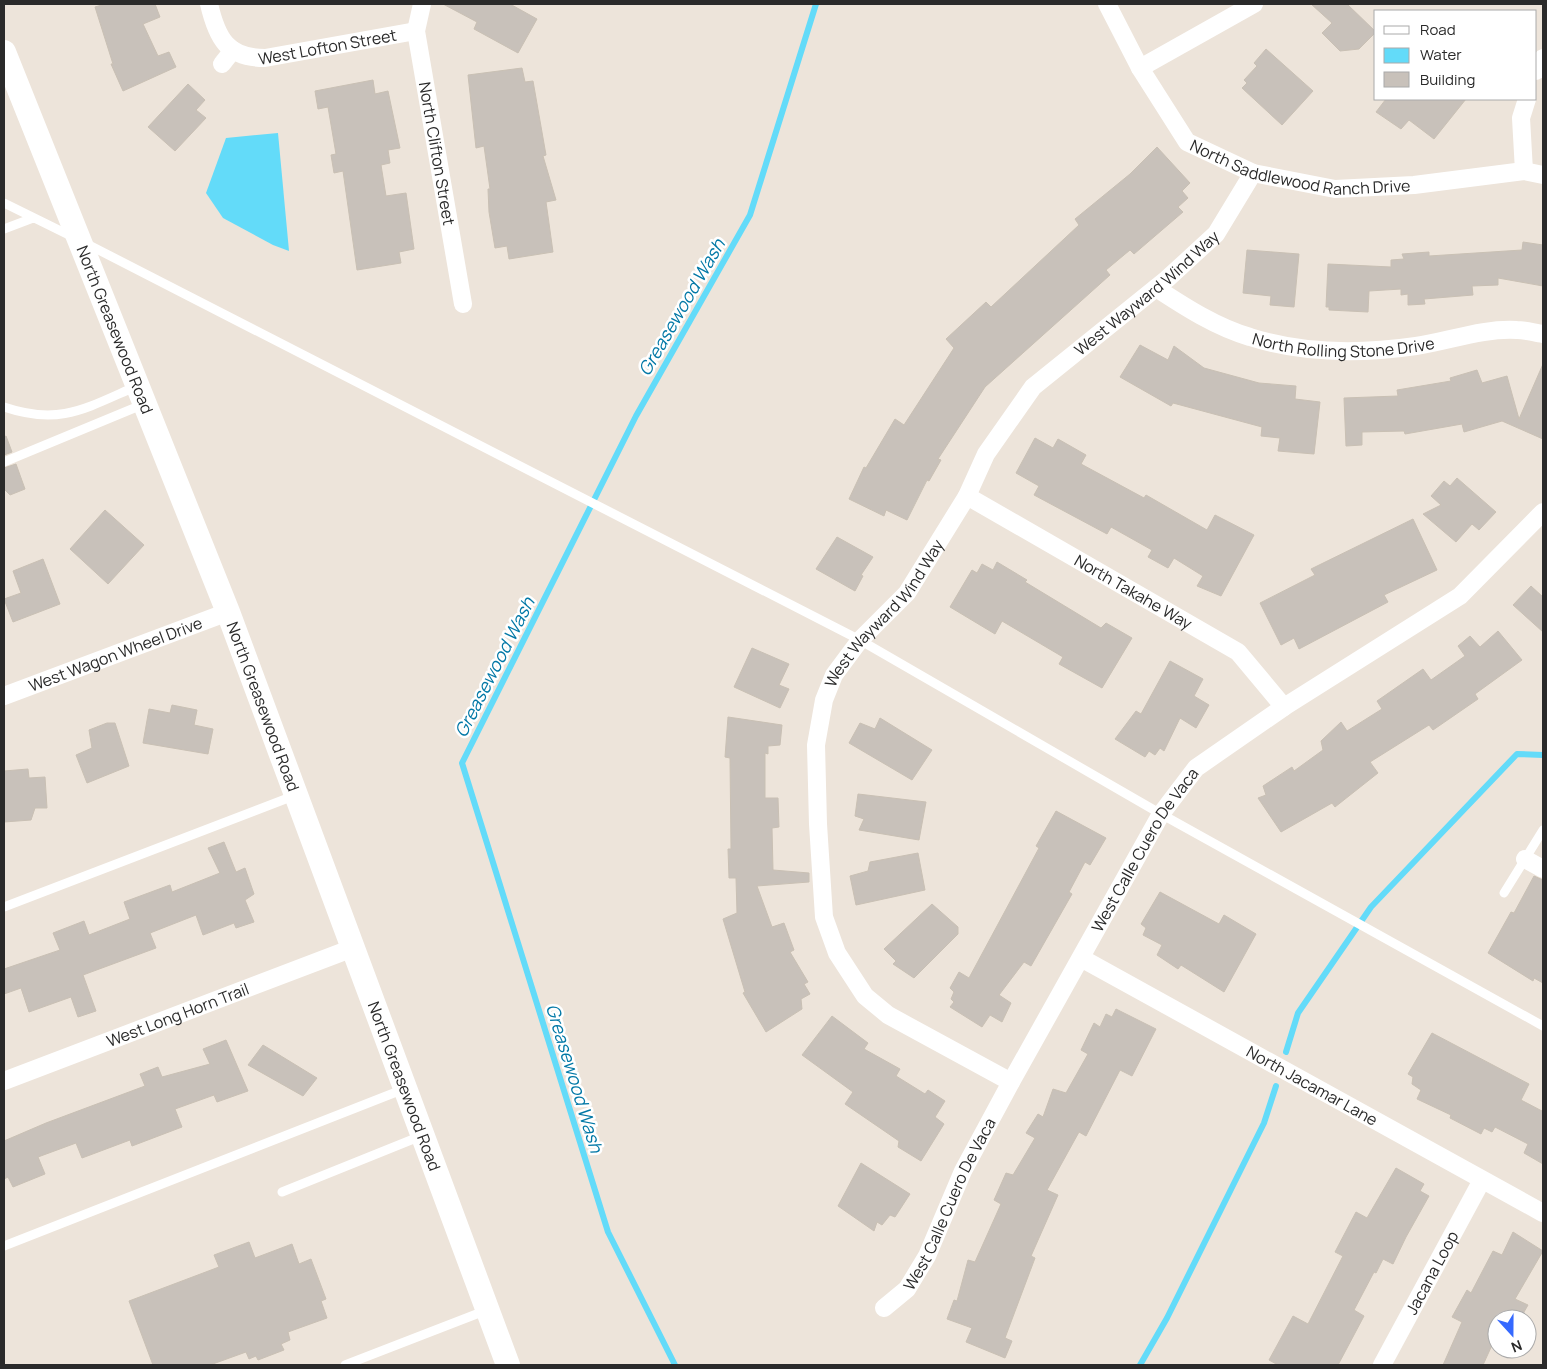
<svg xmlns="http://www.w3.org/2000/svg" width="1547" height="1369" viewBox="0 0 1547 1369" font-family="Manrope,sans-serif">
	<style>
		.water { fill: #63dbf9 }
		.lines { fill: none; stroke-linecap: round; stroke-linejoin: round }
		.stream { stroke: #63dbf9; stroke-width: 6 }
		.building { fill: #c8c1ba; stroke: #c9c0b4 }
		.lane { stroke: #fff; stroke-width: 9 }
		.street { stroke: #fff; stroke-width: 18 }
		.secondary { stroke: #fff; stroke-width: 24 }
		.labels { text-anchor: middle; dominant-baseline: central; stroke-width: 5; stroke-linejoin: round; paint-order: stroke }
		.street-label { font-size: 16px; fill: #2a2a2a; stroke: #fff }
		.water-label { font-size: 18px; font-style: italic; fill: #0278a6; stroke: #fff }
	</style>
	<rect width="100%" height="100%" fill="#ede4da"/>
	<!-- water -->
	<path class="water" d="M 278,133 L 289,251 L 273,245 L 223,218 L 206,193 L 226,138 Z"/>
	<g class="lines">
		<!-- stream -->
		<path class="stream" d="M 1286,1052 L 1298,1013 L 1371,907 L 1517,754 L 1543,755
			M 675,1365 L 608,1232 L 462,763 L 636,416 L 750,215 L 816,4
			M 1140,1365 L 1167,1318 L 1264,1123 L 1276,1086"/>
	</g>
	<!-- building -->
	<path class="building" d="M 105,4 L 155,4 L 160,17 L 143,24 L 158,56 L 169,52 L 176,67 L 123,91 L 111,64 L 113,64 L 95,7 Z
		M 443,4 L 510,4 L 537,19 L 518,53 L 474,29 L 477,22 Z
		M 1311,4 L 1347,4 L 1376,32 L 1359,49 L 1340,51 L 1322,33 L 1332,23 Z
		M 1266,49 L 1313,91 L 1282,125 L 1242,88 L 1247,83 L 1244,80 L 1257,66 L 1254,63 Z
		M 522,68 L 525,82 L 533,81 L 546,155 L 543,156 L 556,200 L 546,202 L 553,252 L 509,259 L 507,246 L 495,248 L 489,212 L 488,189 L 490,189 L 484,146 L 476,148 L 468,75 Z
		M 373,80 L 375,94 L 388,91 L 400,148 L 388,150 L 390,163 L 381,165 L 386,196 L 406,193 L 414,249 L 399,252 L 401,263 L 357,270 L 343,171 L 334,173 L 331,155 L 336,154 L 328,107 L 318,109 L 315,91 Z
		M 188,84 L 205,100 L 196,110 L 206,118 L 175,151 L 148,127 Z
		M 1386,99 L 1466,99 L 1434,139 L 1409,120 L 1401,129 L 1376,112 Z
		M 1157,147 L 1190,183 L 1182,191 L 1188,198 L 1178,207 L 1183,212 L 1134,254 L 1130,250 L 1106,270 L 1110,275 L 985,387 L 938,459 L 941,460 L 929,481 L 927,480 L 907,520 L 886,510 L 884,516 L 849,499 L 864,467 L 866,468 L 895,419 L 904,425 L 954,348 L 946,339 L 986,302 L 991,307 L 1079,225 L 1075,219 L 1130,174 Z
		M 1523,242 L 1543,245 L 1543,286 L 1498,278 L 1498,285 L 1472,286 L 1473,295 L 1424,299 L 1425,304 L 1408,305 L 1408,294 L 1401,295 L 1401,289 L 1369,291 L 1368,312 L 1329,310 L 1329,307 L 1326,307 L 1328,264 L 1391,267 L 1391,260 L 1404,259 L 1402,254 L 1429,252 L 1429,256 L 1522,250 Z
		M 1247,250 L 1299,254 L 1294,307 L 1270,305 L 1271,296 L 1243,293 Z
		M 1140,345 L 1168,360 L 1174,346 L 1204,368 L 1259,383 L 1296,386 L 1295,399 L 1320,402 L 1314,454 L 1278,451 L 1280,438 L 1261,436 L 1262,427 L 1173,403 L 1171,406 L 1120,377 Z
		M 1543,364 L 1543,439 L 1502,421 L 1464,432 L 1462,424 L 1405,434 L 1404,431 L 1362,432 L 1362,445 L 1346,446 L 1344,398 L 1398,396 L 1397,390 L 1451,381 L 1450,378 L 1477,370 L 1482,383 L 1507,376 L 1519,419 Z
		M 6,436 L 12,452 L 4,455 L 4,437 Z
		M 1035,438 L 1053,448 L 1058,439 L 1086,455 L 1081,464 L 1144,498 L 1146,495 L 1207,530 L 1215,515 L 1254,535 L 1221,596 L 1197,586 L 1203,576 L 1174,558 L 1168,568 L 1148,557 L 1152,550 L 1111,527 L 1107,534 L 1034,495 L 1039,486 L 1016,473 Z
		M 16,464 L 25,489 L 10,495 L 4,489 L 4,468 Z
		M 1457,478 L 1496,512 L 1479,530 L 1472,524 L 1456,542 L 1423,514 L 1441,505 L 1431,496 L 1444,481 L 1450,486 Z
		M 105,510 L 144,545 L 108,584 L 70,549 Z
		M 1413,519 L 1437,570 L 1384,595 L 1388,602 L 1299,649 L 1294,638 L 1281,645 L 1260,603 L 1315,575 L 1311,569 Z
		M 837,537 L 873,557 L 861,575 L 863,576 L 855,591 L 816,569 Z
		M 43,559 L 60,604 L 13,622 L 4,599 L 21,593 L 13,571 Z
		M 997,562 L 1027,580 L 1025,582 L 1101,628 L 1106,623 L 1132,638 L 1102,688 L 1059,664 L 1063,657 L 1002,621 L 995,634 L 950,607 L 972,570 L 977,573 L 982,564 L 993,570 Z
		M 1531,586 L 1543,597 L 1543,632 L 1513,605 Z
		M 1498,631 L 1522,660 L 1475,694 L 1478,699 L 1433,730 L 1429,725 L 1370,762 L 1378,773 L 1335,807 L 1332,803 L 1281,832 L 1258,798 L 1266,795 L 1263,786 L 1292,767 L 1294,771 L 1323,750 L 1321,741 L 1341,722 L 1347,731 L 1382,709 L 1377,701 L 1423,669 L 1431,680 L 1465,656 L 1458,646 L 1470,636 L 1480,647 Z
		M 752,648 L 789,664 L 779,685 L 789,689 L 780,708 L 734,687 Z
		M 1170,661 L 1203,679 L 1194,696 L 1209,705 L 1196,728 L 1180,718 L 1164,751 L 1160,748 L 1155,755 L 1149,751 L 1145,757 L 1115,739 L 1136,711 L 1141,714 Z
		M 172,705 L 197,710 L 194,725 L 213,729 L 208,754 L 143,743 L 149,709 L 170,713 Z
		M 728,717 L 782,725 L 780,745 L 768,746 L 768,754 L 765,753 L 765,798 L 778,798 L 779,827 L 772,828 L 773,870 L 809,873 L 809,882 L 757,886 L 772,927 L 784,923 L 794,950 L 790,952 L 808,982 L 804,984 L 810,994 L 801,999 L 802,1009 L 766,1032 L 743,993 L 745,992 L 723,919 L 737,913 L 736,878 L 729,878 L 728,849 L 731,849 L 730,758 L 725,757 Z
		M 880,718 L 932,750 L 912,780 L 849,743 L 860,723 L 875,729 Z
		M 107,723 L 115,723 L 129,766 L 87,783 L 76,755 L 92,748 L 89,730 Z
		M 28,769 L 29,778 L 45,777 L 47,808 L 35,808 L 31,820 L 4,822 L 4,771 Z
		M 858,794 L 926,802 L 919,840 L 859,830 L 864,819 L 855,816 Z
		M 1056,811 L 1106,838 L 1090,865 L 1085,862 L 1069,892 L 1072,894 L 1031,966 L 1024,962 L 999,995 L 1011,1003 L 1002,1022 L 990,1015 L 982,1027 L 950,1007 L 954,1002 L 951,999 L 954,992 L 950,988 L 959,972 L 969,978 L 1039,848 L 1036,846 Z
		M 224,842 L 236,872 L 245,868 L 254,894 L 245,900 L 254,922 L 236,928 L 234,923 L 203,935 L 196,915 L 150,933 L 156,948 L 83,975 L 96,1011 L 78,1017 L 71,997 L 29,1012 L 21,988 L 4,994 L 4,969 L 60,950 L 53,933 L 84,921 L 89,935 L 130,919 L 124,902 L 170,885 L 172,892 L 220,873 L 208,848 Z
		M 918,853 L 925,890 L 856,905 L 850,876 L 868,871 L 870,862 Z
		M 1534,876 L 1543,880 L 1543,983 L 1534,978 L 1533,981 L 1488,953 L 1511,912 L 1514,913 Z
		M 1160,892 L 1219,924 L 1224,915 L 1256,934 L 1224,992 L 1181,965 L 1178,969 L 1157,955 L 1162,945 L 1143,935 L 1146,928 L 1141,924 Z
		M 932,904 L 958,927 L 958,934 L 914,978 L 893,964 L 896,961 L 884,949 Z
		M 1116,1009 L 1156,1029 L 1132,1076 L 1120,1070 L 1086,1136 L 1079,1132 L 1047,1190 L 1058,1195 L 1031,1256 L 1035,1258 L 1005,1338 L 1012,1341 L 1005,1358 L 966,1342 L 972,1328 L 947,1319 L 954,1300 L 957,1301 L 968,1260 L 975,1262 L 1001,1204 L 994,1200 L 1006,1173 L 1013,1175 L 1035,1138 L 1026,1133 L 1038,1114 L 1043,1117 L 1053,1089 L 1066,1093 L 1088,1054 L 1081,1050 L 1094,1023 L 1100,1027 L 1106,1014 L 1112,1017 Z
		M 832,1016 L 868,1043 L 864,1049 L 900,1069 L 896,1076 L 925,1094 L 928,1090 L 945,1101 L 935,1117 L 944,1124 L 921,1161 L 898,1147 L 899,1141 L 845,1104 L 853,1092 L 802,1055 Z
		M 1432,1033 L 1529,1084 L 1521,1100 L 1542,1111 L 1543,1108 L 1543,1164 L 1524,1153 L 1528,1144 L 1495,1127 L 1492,1132 L 1484,1128 L 1481,1134 L 1450,1118 L 1451,1115 L 1417,1099 L 1421,1090 L 1412,1084 L 1413,1077 L 1408,1074 Z
		M 226,1040 L 248,1091 L 217,1102 L 214,1095 L 175,1109 L 182,1127 L 132,1146 L 130,1140 L 82,1158 L 76,1143 L 38,1157 L 45,1174 L 13,1187 L 8,1177 L 4,1179 L 4,1141 L 46,1123 L 145,1086 L 140,1074 L 158,1067 L 162,1077 L 210,1064 L 203,1049 Z
		M 263,1045 L 317,1078 L 303,1096 L 248,1065 Z
		M 861,1163 L 910,1194 L 895,1217 L 890,1215 L 882,1225 L 877,1222 L 874,1231 L 838,1206 Z
		M 1396,1168 L 1424,1184 L 1420,1191 L 1429,1196 L 1406,1237 L 1393,1264 L 1383,1259 L 1376,1273 L 1374,1272 L 1354,1310 L 1364,1316 L 1338,1365 L 1278,1365 L 1269,1360 L 1293,1316 L 1308,1324 L 1343,1256 L 1335,1252 L 1356,1212 L 1367,1218 Z
		M 1513,1232 L 1543,1251 L 1515,1299 L 1528,1305 L 1520,1319 L 1497,1319 L 1497,1334 L 1483,1365 L 1443,1365 L 1462,1322 L 1452,1317 L 1467,1290 L 1471,1293 L 1493,1251 L 1502,1255 Z
		M 249,1242 L 255,1258 L 292,1244 L 299,1264 L 311,1259 L 326,1299 L 321,1301 L 327,1318 L 288,1332 L 290,1340 L 281,1344 L 284,1350 L 258,1360 L 256,1356 L 249,1359 L 246,1352 L 210,1365 L 153,1365 L 129,1301 L 219,1267 L 214,1255 Z"/>
	<g class="lines">
		<!-- lane -->
		<path class="lane" d="M 4,203 L 73,237
			M 4,229 L 33,218
			M 87,244 L 858,639 L 1161,814 L 1543,1026
			M 4,407 C 60,426 86,408 137,386
			M 4,462 L 144,404
			M 1504,893 L 1543,830
			M 4,907 L 296,795
			M 282,1192 L 421,1136
			M 4,1246 L 404,1089
			M 345,1365 L 487,1310"/>
		<!-- street -->
		<g class="street">
			<path id="s1" d="M 209,4 C 217,38 227,58 265,58 L 416,31"/>
			<path id="s2" d="M 422,4 L 416,31 L 463,304"/>
			<path id="s3" d="M 1107,4 L 1140,68 L 1187,142 L 1253,173 L 1335,189 L 1414,185 L 1524,171 L 1543,175"/>
			<path d="M 222,64 L 233,50"/>
			<path d="M 1140,68 L 1254,4"/>
			<path d="M 1536,71 L 1543,58"/>
			<path d="M 1524,171 L 1521,118 L 1527,99"/>
			<path id="s4" d="M 1156,288 C 1185,307 1216,327 1250,337 C 1303,354 1361,354 1416,346 C 1449,341 1483,328 1517,330 C 1526,330 1535,333 1543,334"/>
			<path id="s5" d="M 967,496 L 1238,652 L 1284,707"/>
			<path id="s6" d="M 4,696 L 228,612"/>
			<path d="M 1525,859 L 1543,869"/>
			<path id="s7" d="M 1081,958 L 1543,1213"/>
			<path id="s8" d="M 4,1081 L 353,948"/>
			<path id="s9" d="M 1011,1082 L 888,1015 L 865,996 L 837,953 L 824,917 L 818,824 L 816,745 L 824,700 L 834,675 L 860,640 L 907,593 L 967,496 L 986,454 L 1033,387 L 1167,279 L 1216,234 L 1253,173"/>
			<path id="s10" d="M 884,1308 L 907,1289 L 927,1256 L 963,1171 L 1011,1082 L 1161,814 L 1196,768 L 1284,707 L 1460,596 L 1543,512"/>
			<path id="s11" d="M 1382,1365 L 1482,1180"/>
		</g>
		<!-- secondary -->
		<path class="secondary" id="s12" d="M 4,52 L 228,612 L 508,1365"/>
	</g>
	<g class="labels">
		<!-- street labels -->
		<g class="street-label">
			<text stroke="none"><textPath href="#s1" startOffset="150">West Lofton Street</textPath></text>
			<text stroke="none"><textPath href="#s2" startOffset="152">North Clifton Street</textPath></text>
			<text stroke="none"><textPath href="#s3" startOffset="278">North Saddlewood Ranch Drive</textPath></text>
			<text stroke="none"><textPath href="#s9" startOffset="1004">West Wayward Wind Way</textPath></text>
			<text stroke="none"><textPath href="#s12" startOffset="299">North Greasewood Road</textPath></text>
			<text stroke="none"><textPath href="#s4" startOffset="201">North Rolling Stone Drive</textPath></text>
			<text stroke="none"><textPath href="#s5" startOffset="192">North Takahe Way</textPath></text>
			<text stroke="none"><textPath href="#s9" startOffset="584">West Wayward Wind Way</textPath></text>
			<text stroke="none"><textPath href="#s6" startOffset="119">West Wagon Wheel Drive</textPath></text>
			<text stroke="none"><textPath href="#s12" startOffset="704">North Greasewood Road</textPath></text>
			<text stroke="none"><textPath href="#s10" startOffset="530">West Calle Cuero De Vaca</textPath></text>
			<text stroke="none"><textPath href="#s8" startOffset="186">West Long Horn Trail</textPath></text>
			<text stroke="none"><textPath href="#s12" startOffset="1109">North Greasewood Road</textPath></text>
			<text stroke="none"><textPath href="#s7" startOffset="264">North Jacamar Lane</textPath></text>
			<text stroke="none"><textPath href="#s10" startOffset="125">West Calle Cuero De Vaca</textPath></text>
			<text stroke="none"><textPath href="#s11" startOffset="105">Jacana Loop</textPath></text>
		</g>
		<!-- water labels -->
		<g class="water-label">
			<text transform="translate(681 307) rotate(-60)">Greasewood Wash</text>
			<text transform="translate(494 667) rotate(-63)">Greasewood Wash</text>
			<text transform="translate(575 1078) rotate(73)">Greasewood Wash</text>
		</g>
	</g>
	<!-- border -->
	<rect width="1547" height="1369" fill="none" stroke="#2a2a2a" stroke-width="10"/>
	<!-- legend -->
	<rect x="1374" y="10" width="162" height="90" fill="#ffffff" stroke="#aaaaaa"/>
	<rect x="1384" y="26" width="25" height="8" fill="#ffffff" stroke="#aaaaaa"/>
	<text x="1420" y="35" font-size="15" fill="#2a2a2a">Road</text>
	<rect x="1384" y="48" width="25" height="15" fill="#63dbf9" stroke="#aaaaaa"/>
	<text x="1420" y="60" font-size="15" fill="#2a2a2a">Water</text>
	<rect x="1384" y="72" width="25" height="15" fill="#c8c1ba" stroke="#aaaaaa"/>
	<text x="1420" y="85" font-size="15" fill="#2a2a2a">Building</text>
	<!-- north arrow -->
	<g transform="translate(1512 1334) rotate(159)"><circle r="24" fill="#ffffff" stroke="#aaaaaa"/>
	<path d="M0-4L9 19L0 12L-9 19Z" fill="#3569ff"/>
	<text y="-8" font-size="14" font-weight="bold" text-anchor="middle" fill="#2a2a2a">N</text>
	</g>
</svg>
